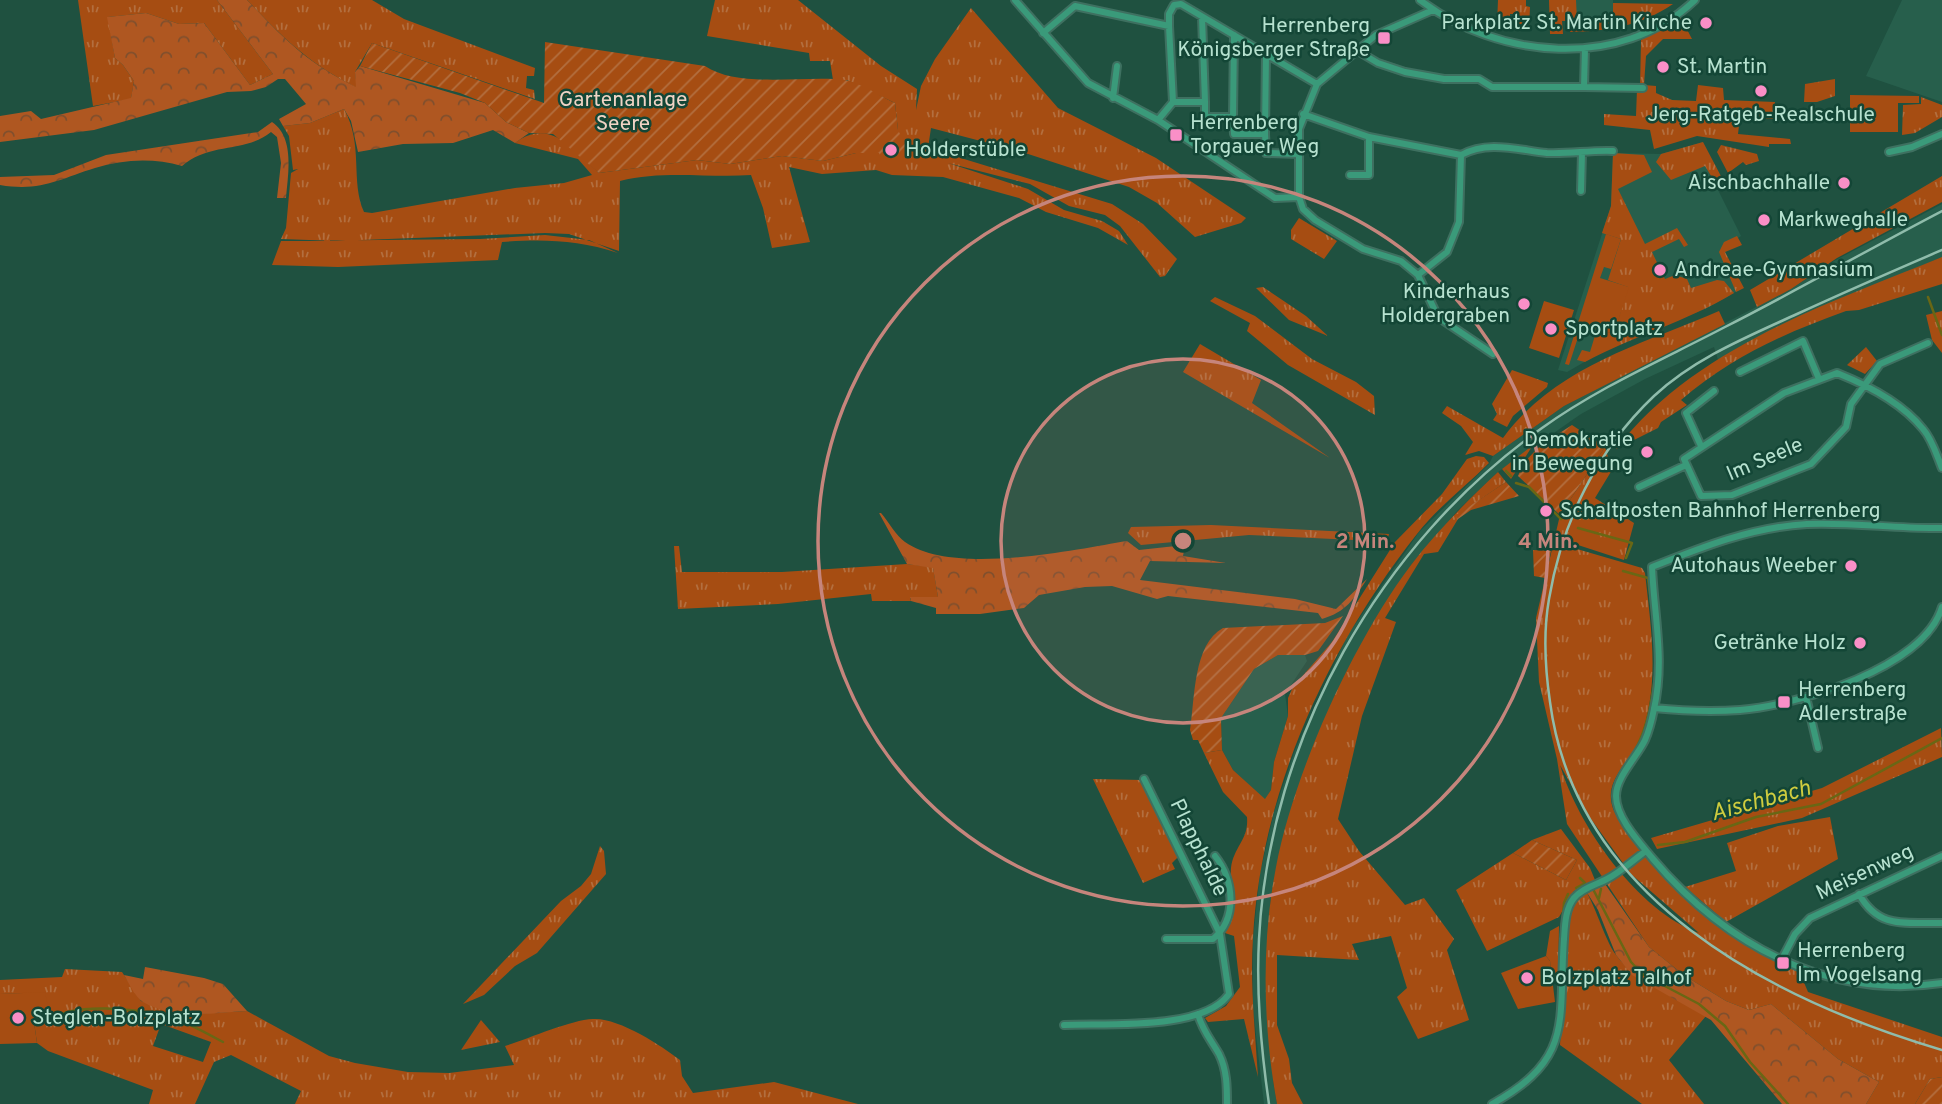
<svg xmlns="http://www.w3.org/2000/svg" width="1942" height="1104" viewBox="0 0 1942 1104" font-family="Overpass,sans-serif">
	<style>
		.built { fill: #275f4c }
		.grass { fill: url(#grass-tufts); fill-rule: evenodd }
		.forest { fill: url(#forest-crowns) }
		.garden { fill: url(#garden-furrows) }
		.pitch { fill: #a64d12 }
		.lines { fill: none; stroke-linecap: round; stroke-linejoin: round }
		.stream { stroke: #696715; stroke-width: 2.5 }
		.minor-casing { stroke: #3e7060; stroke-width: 10 }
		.minor { stroke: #3a9a7a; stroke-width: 6 }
		.rail { stroke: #8fbcab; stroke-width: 2.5 }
		.ring { fill: none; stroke: #c6857c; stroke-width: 3.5 }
		.poi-dot { fill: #fa8fc7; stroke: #134636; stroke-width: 2.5 }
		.labels { text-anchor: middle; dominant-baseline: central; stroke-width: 5; stroke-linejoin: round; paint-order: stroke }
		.poi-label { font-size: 21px; fill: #b7e2d0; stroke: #134636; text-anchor: start }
		.park-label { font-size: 21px; fill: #f1d4c5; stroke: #134636 }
		.street-label { font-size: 21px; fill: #b7e2d0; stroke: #134636 }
		.water-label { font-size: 23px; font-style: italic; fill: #cfcc3f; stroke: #134636 }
		.centre { fill: #c6857c; stroke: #134636; stroke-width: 3.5 }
		.ring-label { font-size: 21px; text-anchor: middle; font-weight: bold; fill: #c6857c; stroke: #134636; stroke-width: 5; stroke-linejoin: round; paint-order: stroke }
	</style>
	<defs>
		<pattern id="grass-tufts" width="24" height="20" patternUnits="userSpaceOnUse" patternTransform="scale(1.75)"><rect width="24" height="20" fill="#a64d12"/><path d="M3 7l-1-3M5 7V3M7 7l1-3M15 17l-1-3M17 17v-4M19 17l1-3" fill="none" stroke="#b36f3f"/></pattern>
		<pattern id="forest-crowns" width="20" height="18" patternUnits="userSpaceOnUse" patternTransform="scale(1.75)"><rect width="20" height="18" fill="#af5721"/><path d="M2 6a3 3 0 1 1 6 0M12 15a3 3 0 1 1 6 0" fill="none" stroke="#7f4f2d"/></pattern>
		<pattern id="garden-furrows" width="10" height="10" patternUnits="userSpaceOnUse" patternTransform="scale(1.75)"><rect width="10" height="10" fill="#a64d12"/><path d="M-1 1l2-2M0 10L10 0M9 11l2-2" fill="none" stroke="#b36f3f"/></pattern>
	</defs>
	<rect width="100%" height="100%" fill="#1f5140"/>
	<!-- built -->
	<path class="built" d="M 1576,0 L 1613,0 L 1613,21 L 1576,21 Z
		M 1902,0 L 1942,0 L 1942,102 L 1866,76 Z
		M 1703,142 L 1706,166 L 1741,236 L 1720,250 L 1739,290 L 1707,308 L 1607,349 L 1567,372 L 1558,370 L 1611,206 L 1613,153 L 1661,154 Z
		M 1942,204 L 1942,257 L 1746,343 L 1718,360 L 1714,347 L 1645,379 L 1581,414 L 1498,472 L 1458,510 L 1411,565 L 1374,623 L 1328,711 L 1302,779 L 1277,864 L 1270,904 L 1273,1081 L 1277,1104 L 1264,1104 L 1253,1009 L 1253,938 L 1260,873 L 1274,812 L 1295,750 L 1347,636 L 1419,532 L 1489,464 L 1493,456 L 1564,406 L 1791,289 L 1834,261 Z
		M 1278,655 L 1305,655 L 1307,661 L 1285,694 L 1288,716 L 1274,762 L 1271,790 L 1265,800 L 1233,770 L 1222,750 L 1221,718 L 1254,669 Z"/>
	<!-- grass -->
	<path class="grass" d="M 78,0 L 217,0 L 273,74 L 250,85 L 204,23 L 179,24 L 146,13 L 108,17 L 115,58 L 123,65 L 134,81 L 131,99 L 93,106 Z
		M 247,0 L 372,0 L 404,19 L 535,68 L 534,76 L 527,76 L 526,88 L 534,90 L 535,99 L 372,43 L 355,72 L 357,88 C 308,63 285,40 247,0 Z
		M 715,0 L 798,0 L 881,66 L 917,89 L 916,110 L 921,86 L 935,59 L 971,8 L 1058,108 L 1156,158 L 1246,218 L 1241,223 L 1195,237 L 1157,203 L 1129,187 L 1019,151 L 931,128 L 928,148 L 1112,204 L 1143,224 L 1177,259 L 1165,276 L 1160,277 L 1120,226 L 1105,215 L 1069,206 L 1030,184 L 948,163 L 1028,189 L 1064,210 L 1102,221 L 1119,231 L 1128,245 L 1098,228 L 1046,212 L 1019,198 L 943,177 L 892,175 L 876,170 L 822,174 L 789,167 L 810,242 L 772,248 L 763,208 L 751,175 C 708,178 662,170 620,181 L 619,251 L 569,234 L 545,233 L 337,241 L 281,239 L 286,228 L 291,173 L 298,169 L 293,170 L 289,136 L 283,126 L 310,123 L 344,109 C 364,145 350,181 364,212 L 372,213 L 515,188 L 564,183 L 592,175 L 578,159 L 515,143 C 550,117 573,149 599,173 L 697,160 L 730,164 L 782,156 L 823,161 L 856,153 L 879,153 L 898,130 L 895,103 L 847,80 L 833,80 L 830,61 L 810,61 L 809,53 L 707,36 Z
		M 1498,0 L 1526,0 L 1526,6 L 1530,7 L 1529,30 L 1518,30 L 1517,14 L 1510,14 L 1510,28 L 1497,25 Z
		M 1549,0 L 1576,0 L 1577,21 L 1613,21 L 1613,3 L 1673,4 C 1640,26 1609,31 1570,32 L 1570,21 L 1562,21 L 1563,34 L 1550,34 Z
		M 1681,18 L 1692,39 L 1663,39 L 1646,56 L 1644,85 L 1656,86 L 1656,93 L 1672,100 L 1696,101 L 1698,85 L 1723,88 L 1724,100 L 1775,102 L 1773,119 L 1740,117 L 1738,134 L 1790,139 L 1791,144 L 1769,144 L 1769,147 L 1697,136 L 1654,149 L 1650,130 L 1604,125 L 1604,114 L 1636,116 L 1637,89 L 1640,88 L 1641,40 Z
		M 1835,79 L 1835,96 L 1817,102 L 1804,102 L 1805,84 Z
		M 1921,97 L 1942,105 L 1942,117 L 1915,133 L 1902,135 L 1903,105 L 1921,104 Z
		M 1264,118 L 1262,131 L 1238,131 L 1238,119 Z
		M 1703,142 L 1723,180 L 1716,184 L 1705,166 L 1671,180 L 1656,162 L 1661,154 Z
		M 1721,145 L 1757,154 L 1759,161 L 1746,165 L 1743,162 L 1728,173 L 1717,152 Z
		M 1613,153 L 1644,155 L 1652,172 L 1618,189 L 1645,244 L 1677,228 L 1688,245 L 1684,247 L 1679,239 L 1652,252 L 1665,279 L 1675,275 L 1687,279 L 1691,288 L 1717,280 L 1724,281 L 1734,293 C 1686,322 1633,336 1585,362 L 1577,360 L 1582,350 L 1590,352 L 1597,329 L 1614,334 L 1628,287 L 1608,280 L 1621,239 L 1602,233 L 1611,206 Z
		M 1942,176 L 1942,202 L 1837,258 L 1791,289 L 1757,307 L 1750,290 Z
		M 1299,218 L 1337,241 L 1324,259 L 1291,239 L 1291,230 Z
		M 545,235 L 589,240 L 618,253 C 578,240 544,239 502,242 L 498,260 L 338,267 L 272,265 L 281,241 L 480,239 Z
		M 1737,236 L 1742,245 L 1725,252 L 1744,288 L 1736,292 L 1719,252 L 1724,242 Z
		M 1942,257 L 1942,284 L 1859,310 L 1846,311 C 1785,333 1731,357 1681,400 L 1687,405 L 1661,422 L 1658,428 L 1616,449 C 1694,348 1827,304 1942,257 Z
		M 1263,287 L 1306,316 L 1328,336 L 1289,320 L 1256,288 Z
		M 1215,297 L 1255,316 L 1312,359 L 1356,382 L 1374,396 L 1375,415 L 1288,365 L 1247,331 L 1250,323 L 1210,301 Z
		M 1719,311 L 1725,324 L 1564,406 L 1493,456 L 1479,451 L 1465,455 L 1473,442 L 1461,426 L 1442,413 L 1447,406 L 1503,438 C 1556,366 1641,345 1719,311 Z
		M 1942,311 L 1942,353 L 1932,340 L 1926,315 Z
		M 1200,344 L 1261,380 L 1252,403 L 1330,458 L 1183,372 Z
		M 1866,347 L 1877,361 L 1865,374 L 1847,365 Z
		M 1512,370 L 1548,383 L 1547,387 L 1513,416 L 1507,427 L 1493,420 L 1497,414 L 1492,404 Z
		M 1533,445 L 1511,479 L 1502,469 Z
		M 1605,447 L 1612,470 L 1595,498 L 1634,523 L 1624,560 L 1578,545 L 1577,549 L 1642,568 L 1645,573 C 1651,628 1661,687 1639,741 C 1632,757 1613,774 1611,792 C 1609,811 1622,824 1633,838 C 1681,903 1729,937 1800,973 L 1808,992 L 1942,1037 L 1942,1077 L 1930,1079 L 1915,1104 L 1866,1104 L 1879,1082 L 1838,1059 L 1771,1004 L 1749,1010 L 1726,1001 L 1685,976 L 1649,947 L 1567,824 L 1557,759 L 1539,682 L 1536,618 L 1560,515 ZM 1560,765 L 1588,815 L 1631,874 L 1699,933 C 1638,911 1578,826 1560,765 Z
		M 1476,456 L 1484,457 L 1489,463 C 1466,486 1437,508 1417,534 C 1327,648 1261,792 1253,938 C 1250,984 1255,1031 1258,1077 L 1244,1019 L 1208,1022 L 1205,1018 L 1226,1006 L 1240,987 L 1234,936 L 1225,933 C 1238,912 1229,891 1231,868 C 1234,846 1249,840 1247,817 L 1223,792 L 1204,753 L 1222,750 L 1233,770 L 1265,799 L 1271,790 L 1274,762 L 1288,716 L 1288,698 L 1293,687 L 1332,642 L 1395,542 L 1442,494 L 1467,459 Z
		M 1498,472 L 1506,482 L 1457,515 L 1458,519 L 1438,552 L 1424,554 L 1385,618 L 1396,622 L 1362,716 L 1338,819 L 1359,851 L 1405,905 L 1424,898 L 1454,939 L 1447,950 L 1469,1020 L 1418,1039 L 1397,997 L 1407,988 L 1391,936 L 1352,944 L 1359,960 L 1277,955 L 1277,1025 L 1289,1059 L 1292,1083 L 1303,1104 L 1277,1104 C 1263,1028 1261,943 1276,867 C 1294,772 1353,642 1411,565 C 1437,531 1467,501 1498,472 Z
		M 1211,525 L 1389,534 L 1388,538 L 1376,541 L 1249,535 L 1141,545 L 1128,533 L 1131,527 Z
		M 674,546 L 679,546 L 682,572 L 782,572 L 907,564 L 933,567 L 938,597 L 910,598 L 911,601 L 872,601 L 871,594 L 778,604 L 678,609 Z
		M 1941,728 L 1942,757 L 1802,818 L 1657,849 L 1651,838 L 1822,788 Z
		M 1093,779 L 1142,780 L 1179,856 L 1172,863 L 1175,869 L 1143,883 Z
		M 1830,817 L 1838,859 L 1726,922 L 1685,887 L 1736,871 L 1727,843 L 1778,826 Z
		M 1561,829 L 1590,868 L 1595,880 L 1574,891 L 1559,917 L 1487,951 L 1456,890 L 1513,853 L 1566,880 L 1577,860 L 1532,840 Z
		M 600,846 L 604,851 L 606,874 L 537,953 L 515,966 L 484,995 L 463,1004 L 561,901 L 581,886 L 591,874 Z
		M 1586,891 C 1597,910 1605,940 1616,955 C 1638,986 1678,994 1706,1016 L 1669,1060 L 1704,1104 L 1642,1104 L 1560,1045 L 1567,925 L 1572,906 Z
		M 1559,926 L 1558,980 L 1552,982 L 1550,961 L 1546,956 L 1550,931 Z
		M 65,969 L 122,972 L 141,1001 L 171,1011 L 193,1014 L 247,1011 L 329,1056 L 355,1063 L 408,1072 L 449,1073 L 514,1065 L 505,1046 C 528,1039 570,1020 593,1019 C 617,1017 661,1045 680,1060 L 682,1076 L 693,1093 L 774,1082 L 858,1104 L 295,1104 L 301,1091 L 231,1055 L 214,1062 L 195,1104 L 149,1104 L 153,1090 L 48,1051 L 37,1043 L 34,1022 L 45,993 L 0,994 L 0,980 L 62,977 ZM 161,1024 L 211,1042 L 203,1062 L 153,1046 Z
		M 481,1020 L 500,1042 L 461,1050 Z"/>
	<!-- forest -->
	<path class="forest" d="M 217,0 L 247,0 C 284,39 307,63 356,87 L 355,72 L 360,66 L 485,103 L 506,122 L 529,133 L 515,143 L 493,130 L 453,143 L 403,144 L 358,152 L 351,121 L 344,109 L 310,123 L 283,126 L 279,119 L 306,104 L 285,79 L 278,79 L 266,87 L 251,91 L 227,92 L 94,130 L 0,142 L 0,116 L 31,111 L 41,119 L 131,98 L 134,81 L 123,65 L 115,58 L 107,17 L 146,13 L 179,24 L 204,23 L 250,85 L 273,74 Z
		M 272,122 C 295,138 288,173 286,198 L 277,198 L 281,163 L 277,137 L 271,132 C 245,153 209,142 182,166 C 154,158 124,159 95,168 C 59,179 41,192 0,185 L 0,177 L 54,175 L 106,155 L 258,132 Z
		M 879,513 L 881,513 C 888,521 896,536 905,542 C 953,576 1073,550 1127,541 L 1139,550 L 1185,545 L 1183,556 L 1226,563 L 1150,561 L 1140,580 L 1295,599 L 1336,609 L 1367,579 C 1354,599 1346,612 1322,619 L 1318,613 L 1168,596 L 1157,599 L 1112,586 L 1085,587 L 1039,595 L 1024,608 L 980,614 L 936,614 L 936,608 L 911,601 L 910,597 L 938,597 L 933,568 L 907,564 Z
		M 1605,884 L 1649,947 L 1685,976 L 1726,1001 L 1749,1010 L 1771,1004 L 1838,1059 L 1879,1082 L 1866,1104 L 1782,1104 L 1711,1020 L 1632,975 L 1616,955 L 1598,910 L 1586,891 Z
		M 145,967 L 204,978 L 223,984 L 247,1011 C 214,1013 174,1020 143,1002 C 135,997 129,983 124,975 L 143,979 Z"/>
	<!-- garden -->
	<path class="garden" d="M 545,42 L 705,66 C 739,89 805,75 845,80 C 861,83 880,96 895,103 L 898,130 L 912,158 L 881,158 L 879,153 L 856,153 L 823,161 L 782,156 L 730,164 L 697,160 L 599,173 L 553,134 L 529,133 L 506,122 L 485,103 L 460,93 L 360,66 L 372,43 L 544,103 Z
		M 1572,425 L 1605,447 L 1560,515 L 1518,476 C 1527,451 1551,439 1572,425 Z
		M 1506,482 L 1519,496 L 1471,510 L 1458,519 L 1456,515 Z
		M 1533,550 L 1551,551 L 1545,578 L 1534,576 Z
		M 1343,616 L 1318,651 L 1305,655 L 1278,655 L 1254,669 L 1221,718 L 1222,750 L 1204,753 L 1198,740 L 1193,740 L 1190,730 C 1195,699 1193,644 1223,628 L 1325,623 Z
		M 1532,840 L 1577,860 L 1566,880 L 1513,853 Z
		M 1942,1077 L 1942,1104 L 1915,1104 L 1930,1079 Z"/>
	<!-- pitch -->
	<path class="pitch" d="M 1850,95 L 1919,96 L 1919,103 L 1898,103 L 1898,132 L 1850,132 Z
		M 1606,234 L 1621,239 L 1611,269 L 1604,267 L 1600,278 L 1629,287 L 1614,334 L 1582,325 L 1569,365 L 1565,364 Z
		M 1544,301 L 1574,310 L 1559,358 L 1529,348 Z
		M 1546,956 L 1550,961 L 1555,1002 L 1518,1009 L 1501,973 Z
		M 45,992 L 48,1007 L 34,1022 L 37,1043 L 0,1044 L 0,994 Z"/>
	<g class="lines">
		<!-- stream -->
		<path class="stream" d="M 1928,297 L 1942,335
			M 1506,471 L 1511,476
			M 1516,483 L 1529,487 L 1561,519
			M 1578,528 L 1632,543 L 1626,558
			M 1623,571 L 1648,578 L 1653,618
			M 1633,754 C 1648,728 1652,700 1656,670
			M 1614,791 L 1617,814
			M 1658,845 L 1685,842 L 1756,817 L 1821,804 L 1942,738
			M 1576,888 L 1585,883 L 1580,878
			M 1594,891 L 1631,962 L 1642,974 L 1699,1004 L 1725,1026 L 1750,1062 L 1788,1104
			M 1599,898 L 1601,889
			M 1561,935 L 1564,903 L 1568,894
			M 52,1019 C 75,1002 136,1009 164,1016 C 185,1021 204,1032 223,1042"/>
		<!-- minor casing -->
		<g class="minor-casing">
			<path id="minor" d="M 1015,0 L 1088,83 L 1158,120 L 1275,198 L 1299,197
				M 1420,0 C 1497,59 1621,71 1695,0
				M 1433,10 L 1376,35 L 1317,84 L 1299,129 L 1299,197 L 1303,209 L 1315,220 L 1363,249 L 1401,261 L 1418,275 L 1438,317 L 1493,354
				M 1202,17 L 1205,102
				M 1043,33 L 1075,6 L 1169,26
				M 1356,50 L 1378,63 L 1405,72 L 1444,79 L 1479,79 L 1492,87 L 1584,87 L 1585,48
				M 1584,87 L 1643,88
				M 1113,98 L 1117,66
				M 1173,102 L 1205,102 L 1205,117 L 1233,117 L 1234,134 L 1265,134 L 1266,153 L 1299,154
				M 1303,114 L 1369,137 L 1461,155
				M 1233,117 L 1234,35
				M 1158,120 L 1173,102 L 1169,26 L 1169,14 L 1174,5 L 1181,4 L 1317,84
				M 1265,134 L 1266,53
				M 1889,152 L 1912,147 L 1942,134
				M 1461,155 C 1488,140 1518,150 1547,153 C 1569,154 1591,150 1613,151
				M 1350,175 L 1369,175 L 1369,137
				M 1581,191 L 1582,152
				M 1418,275 L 1447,252 L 1459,222 L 1461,155
				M 1928,343 L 1880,364 L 1851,404 L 1846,427 L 1811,464 L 1732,495 L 1701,496 L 1684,459 L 1784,393 L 1837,373 C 1867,385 1903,404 1923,429 C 1932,439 1937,456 1942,468
				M 1740,372 L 1803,341 L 1819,379
				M 1701,446 L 1686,413 L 1714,391
				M 1639,487 L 1686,465
				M 1942,528 C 1897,529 1852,522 1807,524 C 1752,527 1702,547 1652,567 C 1654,615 1665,661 1654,709 C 1652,719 1649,731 1645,740 C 1637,757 1616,777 1616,796 C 1616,818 1640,843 1653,859 C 1726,945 1827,1000 1942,983
				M 1806,697 L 1818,748
				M 1654,708 C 1683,711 1712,712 1740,710 C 1798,705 1924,668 1942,607
				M 1859,894 C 1879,930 1906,922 1942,923
				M 1166,939 L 1213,939 C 1238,918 1234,880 1215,856
				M 1782,959 L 1795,934 L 1810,918 L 1942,856
				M 1198,1014 C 1202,1030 1211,1040 1219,1054 C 1227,1070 1227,1087 1227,1104
				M 1064,1025 C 1106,1023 1203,1031 1229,994 L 1220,934 L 1144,779
				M 1492,1104 C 1575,1058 1558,1021 1564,939 C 1565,926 1565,909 1574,898 C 1582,888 1596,885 1607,879 C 1621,872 1633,860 1646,851"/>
		</g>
		<!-- minor -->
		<use href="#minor" class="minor"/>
		<!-- rail -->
		<path class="rail" d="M 1942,250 C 1893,271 1845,292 1797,314 C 1747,337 1695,358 1654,396 C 1597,450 1562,522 1549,599 C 1543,633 1545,668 1550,702 C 1576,899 1770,999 1942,1050
			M 1269,1104 C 1261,1049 1256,995 1259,939 C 1269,739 1380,543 1542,428 C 1599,387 1664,359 1725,327 C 1798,290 1869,249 1942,211"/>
	</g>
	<!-- distance rings -->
	<circle cx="1183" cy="541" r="182" fill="#c6857c" fill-opacity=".12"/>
	<g class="ring">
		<circle cx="1183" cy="541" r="182"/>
		<circle cx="1183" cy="541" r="365"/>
	</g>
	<!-- markers -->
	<g class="poi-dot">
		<circle cx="1706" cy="23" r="7"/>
		<rect x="1377" y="31" width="14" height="14" rx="3.5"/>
		<circle cx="1663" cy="67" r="7"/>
		<circle cx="1761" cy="91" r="7"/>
		<rect x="1169" y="128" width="14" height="14" rx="3.5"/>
		<circle cx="891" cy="150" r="7"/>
		<circle cx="1844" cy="183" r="7"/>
		<circle cx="1764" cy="220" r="7"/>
		<circle cx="1660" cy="270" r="7"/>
		<circle cx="1524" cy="304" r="7"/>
		<circle cx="1551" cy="329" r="7"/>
		<circle cx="1647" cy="452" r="7"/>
		<circle cx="1546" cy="511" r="7"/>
		<circle cx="1851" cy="566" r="7"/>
		<circle cx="1860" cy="643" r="7"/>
		<rect x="1777" y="695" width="14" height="14" rx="3.5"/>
		<rect x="1776" y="956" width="14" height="14" rx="3.5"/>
		<circle cx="1527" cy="978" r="7"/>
		<circle cx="18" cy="1018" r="7"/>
	</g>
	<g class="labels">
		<!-- poi labels -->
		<g class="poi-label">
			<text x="1692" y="23" text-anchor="end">Parkplatz St. Martin Kirche</text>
			<text x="1370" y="26" text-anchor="end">Herrenberg<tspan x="1370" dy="24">Königsberger Straße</tspan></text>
			<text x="1677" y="67">St. Martin</text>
			<text x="1761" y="115" text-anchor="middle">Jerg-Ratgeb-Realschule</text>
			<text x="1190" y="123">Herrenberg<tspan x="1190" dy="24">Torgauer Weg</tspan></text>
			<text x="905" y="150">Holderstüble</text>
			<text x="1830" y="183" text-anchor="end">Aischbachhalle</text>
			<text x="1778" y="220">Markweghalle</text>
			<text x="1674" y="270">Andreae-Gymnasium</text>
			<text x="1510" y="292" text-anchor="end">Kinderhaus<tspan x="1510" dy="24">Holdergraben</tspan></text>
			<text x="1565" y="329">Sportplatz</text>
			<text x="1633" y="440" text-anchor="end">Demokratie<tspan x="1633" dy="24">in Bewegung</tspan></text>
			<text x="1560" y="511">Schaltposten Bahnhof Herrenberg</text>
			<text x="1837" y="566" text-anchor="end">Autohaus Weeber</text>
			<text x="1846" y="643" text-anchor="end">Getränke Holz</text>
			<text x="1798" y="690">Herrenberg<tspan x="1798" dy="24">Adlerstraße</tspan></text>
			<text x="1797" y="951">Herrenberg<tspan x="1797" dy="24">Im Vogelsang</tspan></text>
			<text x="1541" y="978">Bolzplatz Talhof</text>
			<text x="32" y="1018">Steglen-Bolzplatz</text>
		</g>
		<!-- park labels -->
		<g class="park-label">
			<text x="623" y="100">Gartenanlage<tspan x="623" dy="24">Seere</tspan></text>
		</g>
		<!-- street labels -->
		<g class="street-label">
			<text transform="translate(1765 460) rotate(-23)">Im Seele</text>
			<text transform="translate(1198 848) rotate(64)">Plapphalde</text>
			<text transform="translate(1865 873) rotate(-25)">Meisenweg</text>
		</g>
		<!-- water labels -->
		<g class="water-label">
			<text transform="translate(1761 802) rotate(-15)">Aischbach</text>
		</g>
	</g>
	<circle cx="1183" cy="541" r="10" class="centre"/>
	<g class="ring-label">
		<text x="1365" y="548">2 Min.</text>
		<text x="1548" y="548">4 Min.</text>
	</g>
</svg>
